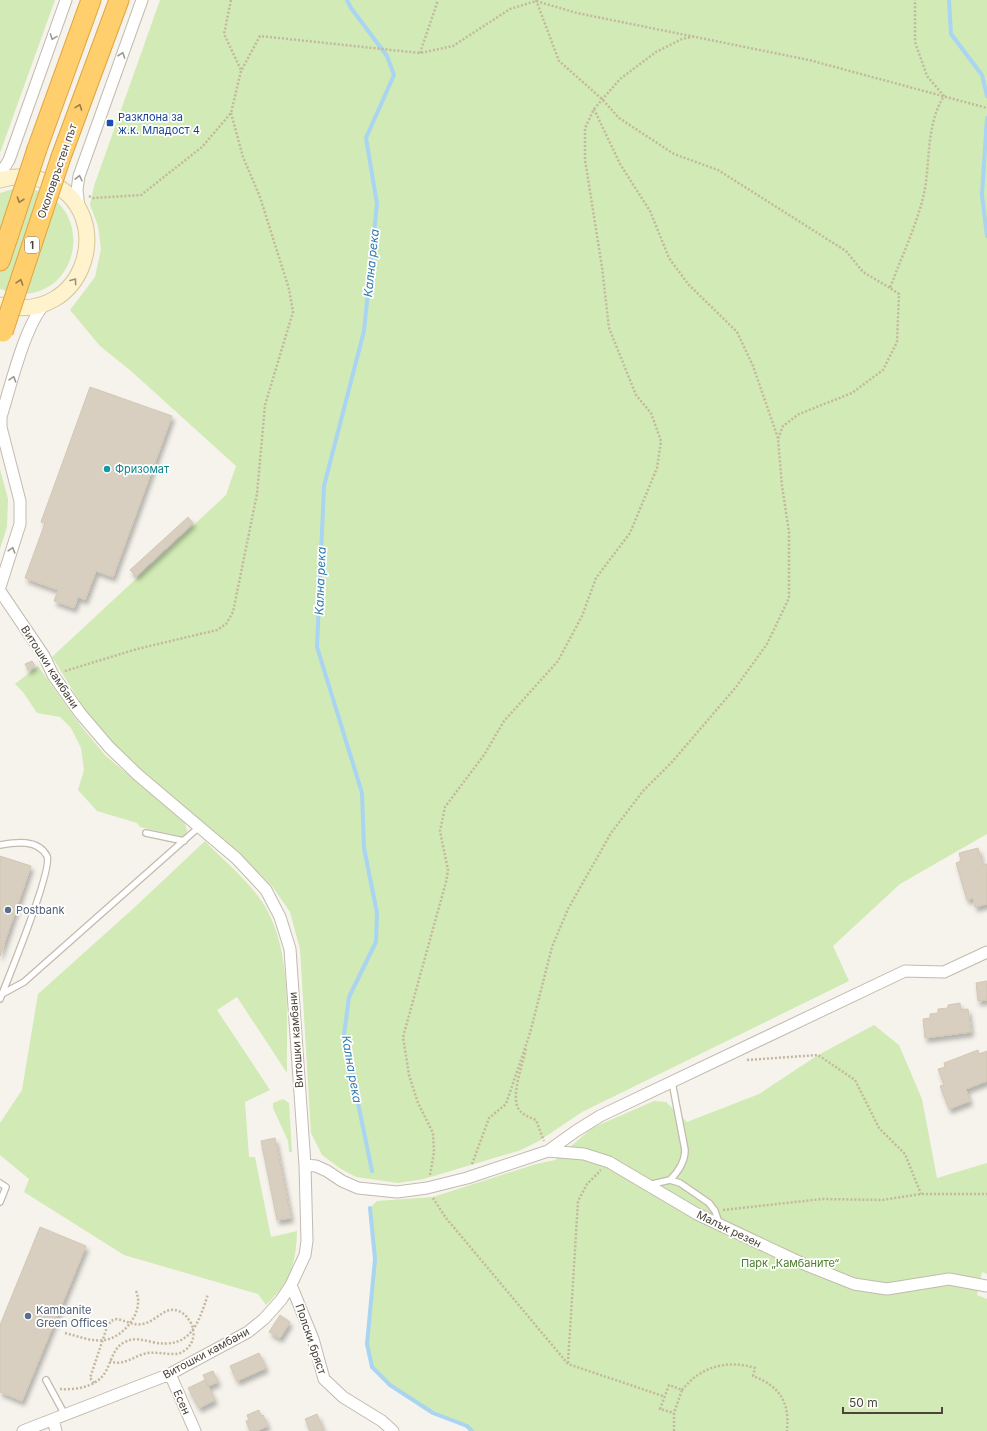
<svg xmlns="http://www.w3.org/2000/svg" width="987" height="1431" viewBox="0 0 987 1431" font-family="Inter,sans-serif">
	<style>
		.green { fill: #d2eab5 }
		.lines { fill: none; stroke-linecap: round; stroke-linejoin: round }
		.stream { stroke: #a9d4f2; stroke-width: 4 }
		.building { fill: #d8cfc1; stroke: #d3c7b4; filter: url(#shadow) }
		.lane-casing { stroke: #c2bbae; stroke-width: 8 }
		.street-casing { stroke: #c2bbae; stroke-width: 13 }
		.secondary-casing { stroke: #d6c79b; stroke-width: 17 }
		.highway-casing { stroke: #e0a43c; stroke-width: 21 }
		.path { stroke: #c4b79f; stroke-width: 2.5; stroke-dasharray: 2 2; stroke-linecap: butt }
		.lane { stroke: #fff; stroke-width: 5.5 }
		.street { stroke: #fff; stroke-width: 11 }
		.secondary { stroke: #fff3cd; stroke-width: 15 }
		.highway { stroke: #ffcf6e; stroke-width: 19 }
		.highway-bridge-casing { stroke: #e0a43c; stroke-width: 21; stroke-linecap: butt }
		.highway-bridge { stroke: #ffcf6e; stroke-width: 19 }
		.oneway { stroke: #9c9892 }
		.oneway2 { stroke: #937c4e }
		.oneway3 { stroke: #9c937c }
		.transit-dot { fill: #1a4fb4; stroke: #fff; stroke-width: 1.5 }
		.culture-dot { fill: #0f9aa8; stroke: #fff; stroke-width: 1.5 }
		.service-dot { fill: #5c6f8a; stroke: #fff; stroke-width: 1.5 }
		.labels { text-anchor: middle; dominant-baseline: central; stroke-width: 3.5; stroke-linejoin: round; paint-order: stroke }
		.shield { fill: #fff; stroke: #817c74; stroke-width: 1 }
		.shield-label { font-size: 10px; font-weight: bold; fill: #4b4439 }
		.transit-label { font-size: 11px; fill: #164399; stroke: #fff; text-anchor: start }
		.street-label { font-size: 11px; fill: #4b4439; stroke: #fff }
		.culture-label { font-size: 11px; fill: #0d838f; stroke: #fff; text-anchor: start }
		.service-label { font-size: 11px; fill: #4e5e75; stroke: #fff; text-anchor: start }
		.park-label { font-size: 11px; fill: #4a7f2a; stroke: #fff }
		.water-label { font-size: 12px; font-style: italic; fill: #2e7ab2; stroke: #fff }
	</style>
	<defs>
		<filter id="shadow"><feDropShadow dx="2.5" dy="4.5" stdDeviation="2" flood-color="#0004"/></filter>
	</defs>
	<rect width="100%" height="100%" fill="#f6f3ec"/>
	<!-- green -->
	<path class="green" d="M 0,0 L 55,0 L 0,153 Z
		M 160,0 L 987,0 L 987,834 L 900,884 L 833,946 L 849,981 L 582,1112 L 539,1141 L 521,1150 L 424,1179 L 398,1183 L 356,1177 L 341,1169 L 322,1155 L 311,1133 L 300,949 L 290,912 L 272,886 L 241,856 L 143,774 L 113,745 L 85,710 L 52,657 L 226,495 L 236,466 L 131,371 L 100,346 L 70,310 L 95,277 L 101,249 L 98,226 L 90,205 L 94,186 Z
		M 16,188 C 22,189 29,188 35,190 C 95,207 81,297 18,294 C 12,293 6,291 0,289 L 0,193 Z
		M 0,469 L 8,499 L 7,527 L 0,549 Z
		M 38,666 L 81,726 L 105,755 L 185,823 L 187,831 L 185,837 L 140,827 L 137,823 L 97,811 L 78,790 L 84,770 L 81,748 L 71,728 L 60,717 L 37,713 L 23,692 L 15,684 Z
		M 205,841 C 222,859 243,876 258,896 C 294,943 286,1016 287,1073 L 237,997 L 217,1010 L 270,1090 L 245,1102 L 249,1157 L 255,1157 L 271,1237 L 297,1231 C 296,1265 290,1282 266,1305 L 258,1294 L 124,1255 L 24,1192 L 29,1179 L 0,1155 L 0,1123 L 22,1090 L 38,994 L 135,907 Z
		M 874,1025 L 899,1045 L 922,1099 L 937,1178 L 987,1163 L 987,1274 L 982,1272 L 977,1295 L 987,1299 L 987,1431 L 472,1431 L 467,1426 L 433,1413 L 390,1385 L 372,1367 L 367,1344 L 375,1259 L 370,1208 L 377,1201 L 433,1197 L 536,1164 L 555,1160 L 592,1128 L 654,1101 L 666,1102 L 687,1122 L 759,1094 L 818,1055 Z
		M 283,1099 L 289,1103 L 292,1152 L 289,1152 L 288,1141 L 273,1108 L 273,1103 Z"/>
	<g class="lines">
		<!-- stream -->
		<path class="stream" d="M 347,0 L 351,8 L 387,56 L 394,75 L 366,138 L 377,204 L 364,331 L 324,486 L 317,647 L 362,793 L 364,848 L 377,913 L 376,942 L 349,997 L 344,1035 L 372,1171
			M 949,0 L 951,34 L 982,75 L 987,96
			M 987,118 L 982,195 L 987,236
			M 370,1208 L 375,1259 L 367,1344 L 372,1367 L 390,1385 L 433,1413 L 467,1426 L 472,1431"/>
	</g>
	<!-- building -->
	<path class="building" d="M 90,387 L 172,416 L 113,577 L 96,571 L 85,600 L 78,597 L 74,608 L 54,601 L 58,590 L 25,578 L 45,523 L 41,522 Z
		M 188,517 L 193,523 L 136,576 L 130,570 Z
		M 32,661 L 35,666 L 28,670 L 25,664 Z
		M 978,848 L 983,865 L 987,864 L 987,904 L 975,907 L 973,898 L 967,900 L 956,863 L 961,861 L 959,853 Z
		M 0,856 L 31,866 L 0,956 Z
		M 987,981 L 987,1000 L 978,1001 L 976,983 Z
		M 960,1003 L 961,1010 L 968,1009 L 971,1032 L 925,1038 L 923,1019 L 930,1018 L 930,1014 L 938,1013 L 938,1009 L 948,1008 L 948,1005 Z
		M 978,1050 L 979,1054 L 987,1051 L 987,1081 L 966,1089 L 970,1101 L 949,1109 L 940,1086 L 944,1085 L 938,1069 L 945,1067 L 944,1063 Z
		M 275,1138 L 291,1218 L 277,1220 L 261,1141 Z
		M 40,1227 L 86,1246 L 22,1401 L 0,1392 L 0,1325 Z
		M 280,1315 L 290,1322 L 280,1338 L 269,1332 Z
		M 259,1353 L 266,1368 L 237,1381 L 230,1366 Z
		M 213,1371 L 218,1382 L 208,1386 L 203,1375 Z
		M 205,1380 L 215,1400 L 199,1408 L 188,1388 Z
		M 259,1410 L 261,1416 L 263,1415 L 268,1426 L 256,1431 L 250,1431 L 246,1421 L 249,1420 L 247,1415 Z
		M 317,1414 L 324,1431 L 310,1431 L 305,1419 Z"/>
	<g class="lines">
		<!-- lane casing -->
		<g class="lane-casing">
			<path id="lane" d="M 146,833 L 184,841
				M 0,845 C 16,842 38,839 47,856 C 53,869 8,979 0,999
				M 2,994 L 24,982 L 199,827
				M 670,1180 C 679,1171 685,1162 685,1150 L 672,1082
				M 0,1183 L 6,1187 L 0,1202
				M 648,1185 L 670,1180 L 680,1183 L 709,1203 L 715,1211 L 719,1223
				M 46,1380 L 65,1415"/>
		</g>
		<!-- street casing -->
		<g class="street-casing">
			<path id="street" d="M 0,175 L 9,160 L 66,0
				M 79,208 L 77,190 L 79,176 L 142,0
				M 0,420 C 10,389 24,327 44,305
				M 0,587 L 20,524 L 20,501 L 1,427 L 1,416
				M 0,591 L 44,656 L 53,675 L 80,713 L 109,747 L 138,775 L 236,858 L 266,890 L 280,917 L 290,949 L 305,1165 L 307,1241 L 305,1255 L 291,1285 L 281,1300 L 264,1319 L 248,1332 L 170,1374 L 23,1431
				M 548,1151 L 584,1154 L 609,1162 L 697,1214 L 799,1262 L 854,1284 L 887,1289 L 949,1279 L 987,1286
				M 305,1165 L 316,1166 L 327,1171 L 342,1181 L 358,1188 L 397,1192 L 427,1188 L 467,1178 L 548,1151 L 576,1131 L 600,1116 L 905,971 L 944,972 L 987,952
				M 291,1285 L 313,1339 L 324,1379 L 343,1397 L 382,1421 L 393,1431
				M 170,1374 L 195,1431
				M 53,1420 L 56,1431"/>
		</g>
		<!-- secondary casing -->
		<g class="secondary-casing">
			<path id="secondary" d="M 0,180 C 16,175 32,176 48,182 C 118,210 88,327 0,305"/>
		</g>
		<!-- highway casing -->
		<g class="highway-casing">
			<path id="highway" d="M 37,149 L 91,0
				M 61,157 L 119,0
				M 0,261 L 8,237"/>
		</g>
		<!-- path -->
		<path class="path" d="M 231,0 L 224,34 L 241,70
			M 536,0 L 559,61 L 602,99 L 619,118 L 674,154 L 718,170 L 846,251 L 863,272 L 890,288
			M 420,53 L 438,0
			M 594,109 L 620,164 L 650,211 L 669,258 L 688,284 L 737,332 L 753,366 L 778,438
			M 89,196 L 93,198 L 141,195 L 202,147 L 231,113 L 241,71 L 260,36 L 420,53 L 453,46 L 510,9 L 536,1 L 577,13 L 809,60 L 987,108
			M 65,671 L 137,649 L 217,630 L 226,624 L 233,612 L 257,494 L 265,405 L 293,312 L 289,289 L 260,197 L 243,157 L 231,113
			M 526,1049 C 523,1063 511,1095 518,1108 C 522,1115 529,1117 536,1120 L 544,1141
			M 747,1060 L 818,1055 L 855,1080 L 879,1128 L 905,1154 L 921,1194
			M 472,1164 L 489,1118 L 506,1104 L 530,1033 L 552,947 L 568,909 L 611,833 L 643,791 L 672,762 L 736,687 L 767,644 L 789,598 L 789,532 L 782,486 L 778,439 L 783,426 L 799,414 L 852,393 L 883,370 L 897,342 L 899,294 L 890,288 C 901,258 915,229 923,198 C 931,165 925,126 944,96 L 927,76 L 915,42 L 915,0
			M 430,1175 L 434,1152 L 433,1133 L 418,1103 L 409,1075 L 403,1037 L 446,882 L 448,870 L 440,831 L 445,807 L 484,755 L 504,721 L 558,661 L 582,616 L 596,578 L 630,533 L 657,468 L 661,441 L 651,413 L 636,395 L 609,328 L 602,267 L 585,160 L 585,128 L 594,109 L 620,79 L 656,52 L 682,39 L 696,36
			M 433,1198 L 446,1218 L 568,1364 L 663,1396
			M 723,1210 L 822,1199 L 882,1200 L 921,1194 L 987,1194
			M 65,1333 C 78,1336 91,1342 105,1340 C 124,1337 145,1311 136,1291
			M 568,1363 L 578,1201 L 587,1184 L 601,1170
			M 94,1383 L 90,1378 L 107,1327 L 111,1321 L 116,1319 C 125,1320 133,1326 142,1324 C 158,1322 168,1299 186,1316 C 189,1320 193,1325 193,1330 C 196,1342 185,1355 173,1354 C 164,1354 156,1352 148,1353 C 135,1355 123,1367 110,1361
			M 60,1389 C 77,1390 99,1387 107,1369 C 112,1359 114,1347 125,1342 C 134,1337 143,1340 152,1342 C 190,1350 198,1325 208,1294
			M 682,1390 C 700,1367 727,1359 755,1368 L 753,1376 C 779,1386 790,1401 787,1431
			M 674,1431 L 674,1413 L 682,1390 L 669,1385 L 660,1409 L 674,1413"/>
		<!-- lane -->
		<use href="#lane" class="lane"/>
		<!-- street -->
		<use href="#street" class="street"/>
		<!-- secondary -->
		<use href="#secondary" class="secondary"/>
		<!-- highway -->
		<use href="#highway" class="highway"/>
		<!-- highway-bridge casing -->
		<g class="highway-bridge-casing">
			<path id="highway-bridge" d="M 8,237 L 37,149
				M 3,332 L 61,157"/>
		</g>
		<!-- highway-bridge -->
		<use href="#highway-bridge" class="highway-bridge"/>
	</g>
	<!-- one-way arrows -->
	<defs><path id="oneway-chevron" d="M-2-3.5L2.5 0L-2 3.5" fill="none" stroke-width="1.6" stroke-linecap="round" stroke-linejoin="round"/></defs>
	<g class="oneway">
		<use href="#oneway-chevron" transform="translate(53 37) rotate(110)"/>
		<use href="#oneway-chevron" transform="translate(122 55) rotate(-71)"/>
		<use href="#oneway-chevron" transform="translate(79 178) rotate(-77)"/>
		<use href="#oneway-chevron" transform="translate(13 379) rotate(-72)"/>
		<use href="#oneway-chevron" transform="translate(12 550) rotate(-73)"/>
	</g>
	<g class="oneway2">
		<use href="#oneway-chevron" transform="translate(79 107) rotate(-70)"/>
		<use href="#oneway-chevron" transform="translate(20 200) rotate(109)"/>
		<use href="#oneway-chevron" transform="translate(20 282) rotate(-72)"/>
	</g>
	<use class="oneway3" href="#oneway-chevron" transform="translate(74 281) rotate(-54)"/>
	<!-- markers -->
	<rect class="transit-dot" x="106" y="119" width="8" height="8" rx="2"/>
	<circle class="culture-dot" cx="107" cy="469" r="4"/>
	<g class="service-dot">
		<circle cx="8" cy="910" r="4"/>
		<circle cx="28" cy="1316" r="4"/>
	</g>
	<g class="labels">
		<!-- shield labels -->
		<rect class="shield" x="25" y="237" width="14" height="16" rx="3"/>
		<g class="shield-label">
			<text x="32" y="245">1</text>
		</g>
		<!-- transit labels -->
		<g class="transit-label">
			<text x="118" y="117">Разклона за<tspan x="118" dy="13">ж.к. Младост 4</tspan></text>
		</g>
		<!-- street labels -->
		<g class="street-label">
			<text transform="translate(57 171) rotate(-71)">Околовръстен път</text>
			<text transform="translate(50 667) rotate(57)">Витошки камбани</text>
			<text transform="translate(296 1040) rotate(-94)">Витошки камбани</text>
			<text transform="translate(729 1229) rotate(26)">Малък резен</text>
			<text transform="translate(311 1339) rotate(71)">Полски бряст</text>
			<text transform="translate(206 1353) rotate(-28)">Витошки камбани</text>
			<text transform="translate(182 1402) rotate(66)">Есен</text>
		</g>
		<!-- culture labels -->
		<g class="culture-label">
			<text x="115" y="469">Фризомат</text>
		</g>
		<!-- service labels -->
		<g class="service-label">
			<text x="16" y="910">Postbank</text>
			<text x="36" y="1310">Kambanite<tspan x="36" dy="13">Green Offices</tspan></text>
		</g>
		<!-- park labels -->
		<g class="park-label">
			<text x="790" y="1263">Парк „Камбаните“</text>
		</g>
		<!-- water labels -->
		<g class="water-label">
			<text transform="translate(371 263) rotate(-84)">Кална река</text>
			<text transform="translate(320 581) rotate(-88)">Кална река</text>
			<text transform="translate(352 1069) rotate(80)">Кална река</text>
		</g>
	</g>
	<!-- scale -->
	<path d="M843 1407v6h99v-6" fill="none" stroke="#4b4439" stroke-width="2"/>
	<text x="849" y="1407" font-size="12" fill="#4b4439" stroke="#ffffff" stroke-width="3" paint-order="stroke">50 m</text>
</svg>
